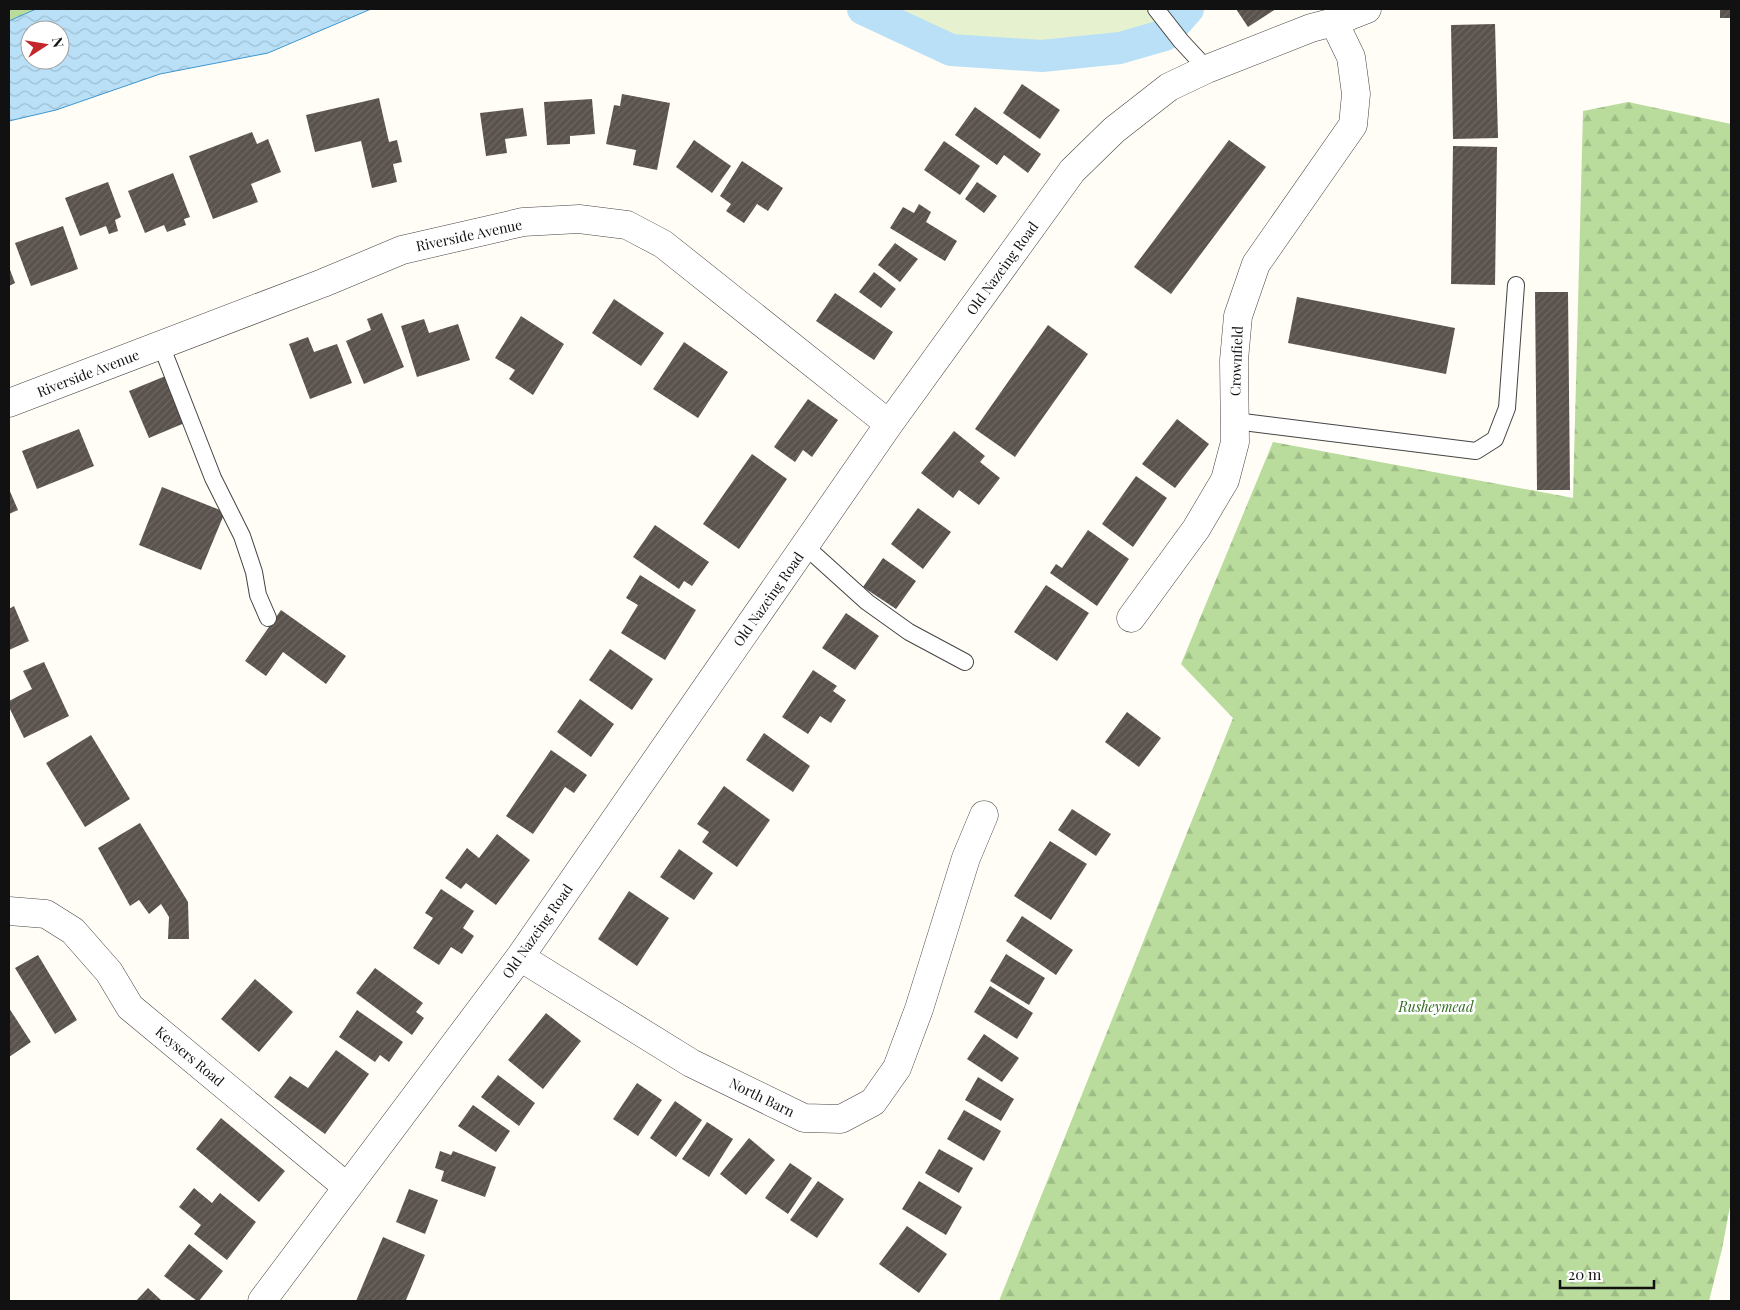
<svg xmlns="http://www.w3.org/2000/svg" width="1740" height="1310" viewBox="0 0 1740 1310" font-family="'Playfair Display',serif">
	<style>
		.forest { fill: url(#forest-firs) }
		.pitch { fill: #e6f2cf }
		.water { fill: url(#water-waves); stroke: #3f96cf; fill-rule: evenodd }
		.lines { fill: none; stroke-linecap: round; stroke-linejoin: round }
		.canal { stroke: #b9e0f7; stroke-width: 32 }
		.building { fill: url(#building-hatch) }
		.lane-casing { stroke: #444; stroke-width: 18 }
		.street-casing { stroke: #444; stroke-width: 29 }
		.lane { stroke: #fff; stroke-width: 16 }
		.street { stroke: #fff; stroke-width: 28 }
		.labels { text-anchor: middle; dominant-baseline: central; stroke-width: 5; stroke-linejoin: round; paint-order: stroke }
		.street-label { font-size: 14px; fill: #111; stroke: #fff }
		.park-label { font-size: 14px; font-style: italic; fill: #2f6b1f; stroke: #fff }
	</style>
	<defs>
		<pattern id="forest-firs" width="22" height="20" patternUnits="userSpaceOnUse" patternTransform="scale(1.25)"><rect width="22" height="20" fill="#b9dc9c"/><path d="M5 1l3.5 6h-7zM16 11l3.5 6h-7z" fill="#9ebc85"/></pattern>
		<pattern id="water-waves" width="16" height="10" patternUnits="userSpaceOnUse" patternTransform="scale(1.25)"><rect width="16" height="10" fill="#b9e0f7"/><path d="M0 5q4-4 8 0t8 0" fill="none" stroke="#9ebfd3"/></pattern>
		<pattern id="building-hatch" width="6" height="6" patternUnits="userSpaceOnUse" patternTransform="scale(1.25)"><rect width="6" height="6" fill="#5a524d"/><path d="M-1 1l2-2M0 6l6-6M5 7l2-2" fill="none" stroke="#6d6662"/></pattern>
	</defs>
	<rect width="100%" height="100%" fill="#fffdf5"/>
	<!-- forest -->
	<path class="forest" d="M 9,9 L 36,9 L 9,21 Z
		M 1628,102 L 1731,124 L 1731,1201 L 1722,1249 L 1709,1301 L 999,1301 L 1233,718 L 1181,664 L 1273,442 L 1573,498 L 1583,111 Z"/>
	<!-- pitch -->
	<path class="pitch" d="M 884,9 L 1171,9 L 1159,26 L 1110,41 L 1047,44 L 979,42 L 918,26 Z"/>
	<!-- water -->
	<path class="water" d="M 36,9 L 371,9 L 268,53 L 160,74 L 56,110 L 9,121 L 9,21 ZM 30,30 L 60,30 L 60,60 L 30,60 Z"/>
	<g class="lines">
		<!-- canal -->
		<path class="canal" d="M 863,9 L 951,50 L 1042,56 L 1120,48 L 1165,35 L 1188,9"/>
	</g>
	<!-- building -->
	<path class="building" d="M 1236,9 L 1276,9 L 1248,27 Z
		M 1720,9 L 1731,9 L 1731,18 L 1720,18 Z
		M 1495,24 L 1498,138 L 1453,139 L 1451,25 Z
		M 1022,84 L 1060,110 L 1040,139 L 1003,113 Z
		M 622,94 L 670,103 L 657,170 L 633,165 L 636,150 L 606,144 L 614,105 L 620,106 Z
		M 379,98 L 389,142 L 397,140 L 402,162 L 393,164 L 397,182 L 372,188 L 361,141 L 315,152 L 306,115 Z
		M 592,99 L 595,134 L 570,136 L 570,144 L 547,145 L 544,102 Z
		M 975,107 L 1041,154 L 1028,173 L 1004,155 L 997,165 L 955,135 Z
		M 523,108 L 527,136 L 505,139 L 507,153 L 486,156 L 480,113 Z
		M 252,132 L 257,144 L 268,139 L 281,172 L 251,184 L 258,202 L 213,219 L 189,156 Z
		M 694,140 L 731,166 L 712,193 L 676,167 Z
		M 1229,140 L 1266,167 L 1171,294 L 1134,267 Z
		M 944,141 L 980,166 L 960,195 L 924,170 Z
		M 1453,146 L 1497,147 L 1495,285 L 1451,284 Z
		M 742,161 L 783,188 L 768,211 L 757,204 L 744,223 L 726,211 L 731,204 L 720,196 Z
		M 173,173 L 190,217 L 184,219 L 186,225 L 167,232 L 164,225 L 145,233 L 128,191 Z
		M 108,182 L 121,217 L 115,220 L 118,231 L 109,234 L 106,226 L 80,236 L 65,198 Z
		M 977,182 L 997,196 L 984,213 L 965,199 Z
		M 919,204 L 931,212 L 926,222 L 957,241 L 945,261 L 890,228 L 903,207 L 914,213 Z
		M 63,226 L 78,269 L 31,286 L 15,243 Z
		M 895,243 L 918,259 L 900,282 L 878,265 Z
		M 9,267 L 15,283 L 9,286 Z
		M 874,272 L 896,289 L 881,308 L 859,292 Z
		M 1535,292 L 1568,292 L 1570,490 L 1537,490 Z
		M 835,293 L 893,332 L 874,360 L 816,321 Z
		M 1297,297 L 1455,328 L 1446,374 L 1288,343 Z
		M 614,299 L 664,333 L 641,366 L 592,333 Z
		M 382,313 L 404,367 L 364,384 L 346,341 L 371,330 L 367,319 Z
		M 521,316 L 564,344 L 533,395 L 509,379 L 515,370 L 495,358 Z
		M 424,319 L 429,333 L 458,324 L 470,360 L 417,377 L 401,326 Z
		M 1048,325 L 1088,354 L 1015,457 L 975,429 Z
		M 308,337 L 314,352 L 337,344 L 352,383 L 310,399 L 289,344 Z
		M 684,342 L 728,372 L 698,418 L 653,389 Z
		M 168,375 L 187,422 L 149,438 L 129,391 Z
		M 808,399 L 838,420 L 812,457 L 803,450 L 795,462 L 774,447 Z
		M 1177,419 L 1209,444 L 1175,488 L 1142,464 Z
		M 79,429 L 94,466 L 37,489 L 22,451 Z
		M 954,431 L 985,456 L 980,462 L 1000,478 L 979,505 L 959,490 L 953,498 L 921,473 Z
		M 752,454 L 787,479 L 739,549 L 703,524 Z
		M 1136,476 L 1167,498 L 1133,547 L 1102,524 Z
		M 162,487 L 225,512 L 201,570 L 139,545 Z
		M 9,489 L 18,510 L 9,514 Z
		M 918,508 L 951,532 L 923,569 L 891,544 Z
		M 655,525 L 709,562 L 692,586 L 684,581 L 679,589 L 633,557 Z
		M 1088,530 L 1129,559 L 1097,606 L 1050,573 L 1056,564 L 1062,568 Z
		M 883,558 L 916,581 L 896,609 L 863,587 Z
		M 640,575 L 696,610 L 665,660 L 621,633 L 638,605 L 626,598 Z
		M 1046,585 L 1089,613 L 1057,661 L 1014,632 Z
		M 14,606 L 29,641 L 9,650 L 9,609 Z
		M 281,610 L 346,656 L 326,684 L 283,652 L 266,676 L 245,661 Z
		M 846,613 L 879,636 L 855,670 L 822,648 Z
		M 610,649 L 653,679 L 632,710 L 589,680 Z
		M 44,662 L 69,716 L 24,738 L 9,707 L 9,701 L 32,689 L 23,671 Z
		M 813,670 L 837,686 L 833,691 L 846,700 L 831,723 L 820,716 L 808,734 L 782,717 Z
		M 580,699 L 614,724 L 591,757 L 557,732 Z
		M 1127,712 L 1161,738 L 1139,767 L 1105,742 Z
		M 764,733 L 810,766 L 793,792 L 746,760 Z
		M 91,735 L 130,799 L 85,827 L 46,763 Z
		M 551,750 L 587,775 L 574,793 L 565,787 L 533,834 L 506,816 Z
		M 724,786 L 770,820 L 737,867 L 702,842 L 709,832 L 697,824 Z
		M 1072,809 L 1111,834 L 1096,856 L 1058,830 Z
		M 140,823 L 188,902 L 189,939 L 168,939 L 169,917 L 161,904 L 149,914 L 139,900 L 130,906 L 98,848 Z
		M 497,834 L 530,860 L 496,905 L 466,883 L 461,889 L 445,878 L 467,848 L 479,858 Z
		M 1050,841 L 1087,864 L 1051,920 L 1014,896 Z
		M 679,849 L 713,873 L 694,900 L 660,877 Z
		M 441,889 L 474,911 L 463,928 L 474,936 L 462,954 L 451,947 L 439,965 L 413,948 L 433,918 L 425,913 Z
		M 629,891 L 669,918 L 637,966 L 598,939 Z
		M 1022,916 L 1073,950 L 1056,975 L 1006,941 Z
		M 1006,954 L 1045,978 L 1029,1005 L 990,981 Z
		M 38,955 L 77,1020 L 55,1034 L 15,968 Z
		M 375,968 L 423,1003 L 416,1012 L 424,1018 L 412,1035 L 356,993 Z
		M 255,979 L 293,1012 L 259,1052 L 221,1019 Z
		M 990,986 L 1033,1013 L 1017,1039 L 974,1012 Z
		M 9,1008 L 31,1042 L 9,1057 Z
		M 357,1010 L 403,1042 L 389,1062 L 380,1055 L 375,1062 L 339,1037 Z
		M 546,1013 L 581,1041 L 543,1089 L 508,1060 Z
		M 984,1034 L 1019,1058 L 1002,1082 L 967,1059 Z
		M 336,1050 L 369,1074 L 325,1134 L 274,1097 L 290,1076 L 308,1088 Z
		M 498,1075 L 535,1103 L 519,1126 L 481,1097 Z
		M 978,1077 L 1014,1099 L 1001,1121 L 965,1100 Z
		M 637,1083 L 662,1100 L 638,1136 L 613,1119 Z
		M 675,1101 L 702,1120 L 676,1157 L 650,1138 Z
		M 473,1105 L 510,1131 L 496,1152 L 458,1126 Z
		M 964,1110 L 1001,1131 L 984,1161 L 947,1139 Z
		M 221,1118 L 285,1171 L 259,1202 L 196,1149 Z
		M 707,1122 L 733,1139 L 709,1177 L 682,1159 Z
		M 749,1138 L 775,1160 L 746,1195 L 720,1174 Z
		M 939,1149 L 973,1168 L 959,1193 L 925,1173 Z
		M 440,1151 L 451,1155 L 453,1151 L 496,1167 L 485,1197 L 441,1181 L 444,1171 L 435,1168 Z
		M 790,1163 L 812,1178 L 788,1214 L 765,1198 Z
		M 818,1181 L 844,1199 L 817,1238 L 790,1220 Z
		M 919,1181 L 962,1207 L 946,1235 L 902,1209 Z
		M 194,1188 L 212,1203 L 220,1193 L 256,1222 L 227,1260 L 194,1234 L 201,1225 L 179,1207 Z
		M 409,1189 L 438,1200 L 425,1234 L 396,1222 Z
		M 907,1226 L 947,1254 L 919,1293 L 879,1264 Z
		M 383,1237 L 425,1255 L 406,1300 L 410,1301 L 356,1301 Z
		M 189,1244 L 223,1271 L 199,1301 L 197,1301 L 164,1276 Z
		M 148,1288 L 162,1301 L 136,1301 Z"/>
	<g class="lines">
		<!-- lane casing -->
		<g class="lane-casing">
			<path id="lane" d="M 1156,9 L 1181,41 L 1207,69
				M 161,345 L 213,478 L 242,536 L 254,572 L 258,595 L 268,618
				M 1235,421 L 1476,451 L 1495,439 L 1507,408 L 1516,285
				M 805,546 L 867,602 L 909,632 L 965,662"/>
		</g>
		<!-- street casing -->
		<g class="street-casing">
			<path id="street" d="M 9,403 L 323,283 L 402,250 L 523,222 L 579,219 L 627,225 L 663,244 L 889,424
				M 1131,618 L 1196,529 L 1225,480 L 1235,442 L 1234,360 L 1238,316 L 1256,264 L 1353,125 L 1356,94 L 1351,57 L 1334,22
				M 9,911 L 46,914 L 73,931 L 109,972 L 130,1007 L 347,1187
				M 520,957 L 691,1063 L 804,1118 L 841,1119 L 873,1102 L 897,1068 L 919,1009 L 966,858 L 984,815
				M 262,1301 L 520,957 L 889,424 L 1072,171 L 1114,130 L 1169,87 L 1207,69 L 1311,28 L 1334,22 L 1367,9"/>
		</g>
		<!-- lane -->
		<use href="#lane" class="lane"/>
		<!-- street -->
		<use href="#street" class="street"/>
	</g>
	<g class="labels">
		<!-- street labels -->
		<g class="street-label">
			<text transform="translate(469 235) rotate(-12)">Riverside Avenue</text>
			<text transform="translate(1002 268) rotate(-54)">Old Nazeing Road</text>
			<text transform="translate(1236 361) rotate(-88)">Crownfield</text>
			<text transform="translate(88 373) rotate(-21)">Riverside Avenue</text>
			<text transform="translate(768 599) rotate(-55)">Old Nazeing Road</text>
			<text transform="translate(537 931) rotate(-55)">Old Nazeing Road</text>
			<text transform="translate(190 1056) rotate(40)">Keysers Road</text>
			<text transform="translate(762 1097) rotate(26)">North Barn</text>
		</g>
		<!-- park labels -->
		<g class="park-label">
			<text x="1436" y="1006">Rusheymead</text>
		</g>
	</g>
	<!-- border -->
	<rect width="1740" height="1310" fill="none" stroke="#111111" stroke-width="20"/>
	<!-- north arrow -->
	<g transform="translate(45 45) rotate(78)"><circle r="24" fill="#ffffff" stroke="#a0a0a0"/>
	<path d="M0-4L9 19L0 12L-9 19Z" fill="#c4262e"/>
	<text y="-8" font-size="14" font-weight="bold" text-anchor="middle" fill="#111111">N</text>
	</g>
	<!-- scale -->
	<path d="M1560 1280v8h94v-8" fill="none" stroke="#111111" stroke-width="2.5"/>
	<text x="1568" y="1280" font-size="15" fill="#111111" stroke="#ffffff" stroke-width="4" paint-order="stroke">20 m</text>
</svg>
